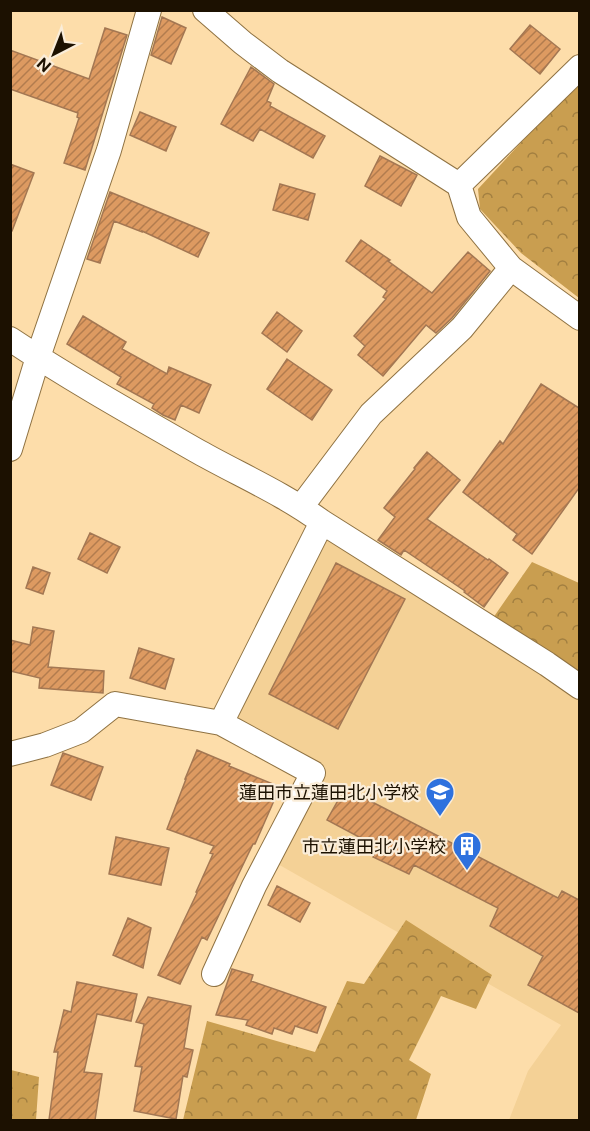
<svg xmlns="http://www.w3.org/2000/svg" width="590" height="1131" viewBox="0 0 590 1131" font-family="'Public Sans','Noto Sans JP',sans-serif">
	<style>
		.built { fill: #f4d196 }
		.forest { fill: url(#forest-crowns) }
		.building { fill: url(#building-hatch); stroke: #a37753; stroke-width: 1.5 }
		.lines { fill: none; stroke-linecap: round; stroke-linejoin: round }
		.minor-casing { stroke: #8f7242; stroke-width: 26 }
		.minor { stroke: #fff; stroke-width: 24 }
		.labels { text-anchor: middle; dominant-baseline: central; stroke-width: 4.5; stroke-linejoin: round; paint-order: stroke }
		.poi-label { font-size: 18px; fill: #1c1101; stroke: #faedd9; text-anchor: end }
	</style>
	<defs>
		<pattern id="forest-crowns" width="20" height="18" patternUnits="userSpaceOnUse" patternTransform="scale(1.5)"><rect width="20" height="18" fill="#c99e50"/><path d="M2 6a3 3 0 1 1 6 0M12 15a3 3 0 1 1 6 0" fill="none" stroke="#a27f40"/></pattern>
		<pattern id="building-hatch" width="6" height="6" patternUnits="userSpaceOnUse" patternTransform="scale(1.5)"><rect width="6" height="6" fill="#dd9a61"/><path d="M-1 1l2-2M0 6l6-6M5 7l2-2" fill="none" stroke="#b27c4e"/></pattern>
	</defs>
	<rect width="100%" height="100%" fill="#fdddaa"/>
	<!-- built -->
	<path class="built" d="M 327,533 L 579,697 L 579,1120 L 509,1120 L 528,1071 L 561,1025 L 276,863 L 325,772 L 237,725 L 232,715 Z"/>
	<!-- forest -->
	<path class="forest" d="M 579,80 L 579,298 L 521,253 L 480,209 L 478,189 Z
		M 532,562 L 579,583 L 579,674 L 493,618 Z
		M 406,920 L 492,975 L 476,1009 L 441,996 L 409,1060 L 431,1074 L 416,1120 L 183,1120 L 207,1021 L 315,1052 L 347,981 L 364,984 Z
		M 11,1070 L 39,1077 L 36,1120 L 11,1120 Z"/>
	<!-- building -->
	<path class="building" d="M 162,17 L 186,28 L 171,64 L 151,55 Z
		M 530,25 L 560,49 L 540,74 L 510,49 Z
		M 105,28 L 127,35 L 85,170 L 64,163 L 79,118 L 77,117 L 78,113 L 10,89 L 10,50 L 89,79 Z
		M 251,67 L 274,84 L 267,101 L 271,103 L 270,106 L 325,136 L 313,158 L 260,129 L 253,141 L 221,124 Z
		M 140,112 L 176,127 L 166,151 L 130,135 Z
		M 380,156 L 417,175 L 401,206 L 365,186 Z
		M 10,164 L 34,173 L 12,231 L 10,231 Z
		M 280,184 L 315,194 L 308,220 L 273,210 Z
		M 110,192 L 209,233 L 198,257 L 142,231 L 142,232 L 114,221 L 100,263 L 87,259 Z
		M 361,240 L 390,260 L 388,261 L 432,293 L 468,252 L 490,271 L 452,318 L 436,333 L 426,325 L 383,376 L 358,355 L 365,346 L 354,336 L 386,299 L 383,297 L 387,291 L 346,261 Z
		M 277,312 L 302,331 L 287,352 L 262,333 Z
		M 83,316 L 126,342 L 122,349 L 167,374 L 169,367 L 211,385 L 199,413 L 181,405 L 175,420 L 163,415 L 152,408 L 154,404 L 117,384 L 121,377 L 67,344 Z
		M 287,359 L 332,390 L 312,420 L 267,389 Z
		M 541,384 L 579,408 L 579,488 L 532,554 L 513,540 L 517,534 L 463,492 L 500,441 L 503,444 Z
		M 427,452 L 460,480 L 427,519 L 488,560 L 489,559 L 508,573 L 484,607 L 464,592 L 465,591 L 404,550 L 401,555 L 378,540 L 395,517 L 384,508 L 415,469 L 414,468 Z
		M 90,533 L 120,547 L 107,573 L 78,559 Z
		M 336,563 L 405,599 L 338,729 L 269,694 Z
		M 33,567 L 50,573 L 43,594 L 26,588 Z
		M 33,627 L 54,631 L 48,667 L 104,671 L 103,693 L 39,688 L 40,678 L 10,671 L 10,640 L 30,645 Z
		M 139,648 L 174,659 L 165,689 L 130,678 Z
		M 197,750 L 230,764 L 229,766 L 280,787 L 255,844 L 253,844 L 207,940 L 202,937 L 180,984 L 158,975 L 197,893 L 196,892 L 213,854 L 210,853 L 214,846 L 167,829 L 186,779 L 185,779 Z
		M 63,753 L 103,767 L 91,800 L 51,785 Z
		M 345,788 L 558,898 L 562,891 L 579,900 L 579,1013 L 528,985 L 543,956 L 490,926 L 498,908 L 414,865 L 409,874 L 373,857 L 378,847 L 327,820 Z
		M 116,837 L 169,848 L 161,885 L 109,874 Z
		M 277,886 L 310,903 L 300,922 L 268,905 Z
		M 128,918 L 151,928 L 143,968 L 113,955 Z
		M 232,969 L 253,975 L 251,981 L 326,1007 L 317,1033 L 295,1026 L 292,1034 L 274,1028 L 272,1034 L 246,1025 L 248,1020 L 216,1015 Z
		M 77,982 L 137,994 L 131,1021 L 97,1014 L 84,1072 L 102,1074 L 95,1120 L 49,1120 L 58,1052 L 54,1052 L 64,1010 L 71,1012 Z
		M 148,997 L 191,1006 L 184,1048 L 193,1050 L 187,1077 L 183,1076 L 176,1119 L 134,1111 L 142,1067 L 135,1066 L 144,1024 L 136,1022 Z"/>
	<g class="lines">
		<!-- minor casing -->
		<g class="minor-casing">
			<path id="minor" d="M 205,10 L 243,43 L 280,71 L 459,185 L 469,217 L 511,268 L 580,318
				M 459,185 L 580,67
				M 10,339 C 70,379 136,416 199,452 C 240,475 284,494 322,522 L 547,664 L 580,687
				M 10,449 L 38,357 L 109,150 L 149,10
				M 301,507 L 371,414 L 462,328 L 511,268
				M 10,754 L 45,745 L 81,731 L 115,704 L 221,723
				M 214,974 L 254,886 L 313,773 L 221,723 L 322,522"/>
		</g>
		<!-- minor -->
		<use href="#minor" class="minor"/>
	</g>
	<!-- icons -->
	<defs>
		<g id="school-pin" transform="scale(1.5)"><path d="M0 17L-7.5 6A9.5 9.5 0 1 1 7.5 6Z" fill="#2e71de" stroke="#faedd9"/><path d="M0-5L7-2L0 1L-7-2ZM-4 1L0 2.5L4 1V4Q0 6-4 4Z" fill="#fff"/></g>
		<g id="building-pin" transform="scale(1.5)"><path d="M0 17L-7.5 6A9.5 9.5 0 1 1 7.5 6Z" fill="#2e71de" stroke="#faedd9"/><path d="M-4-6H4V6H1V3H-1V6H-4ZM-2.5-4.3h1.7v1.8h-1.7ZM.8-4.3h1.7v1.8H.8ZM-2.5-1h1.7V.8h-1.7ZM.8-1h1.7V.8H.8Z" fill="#fff"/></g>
	</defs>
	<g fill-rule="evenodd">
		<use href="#school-pin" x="440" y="792"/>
		<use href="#building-pin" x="467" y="846"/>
	</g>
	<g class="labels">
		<!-- poi labels -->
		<g class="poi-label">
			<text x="419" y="792">蓮田市立蓮田北小学校</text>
			<text x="446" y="846">市立蓮田北小学校</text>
		</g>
	</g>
	<!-- border -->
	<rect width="590" height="1131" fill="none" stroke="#1c1101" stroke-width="24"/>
	<!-- north arrow -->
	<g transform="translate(54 54) rotate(222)" stroke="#faedd9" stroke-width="4.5" paint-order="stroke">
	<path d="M0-4.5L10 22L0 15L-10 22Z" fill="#1c1101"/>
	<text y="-9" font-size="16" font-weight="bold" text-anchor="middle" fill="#1c1101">N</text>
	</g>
</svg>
